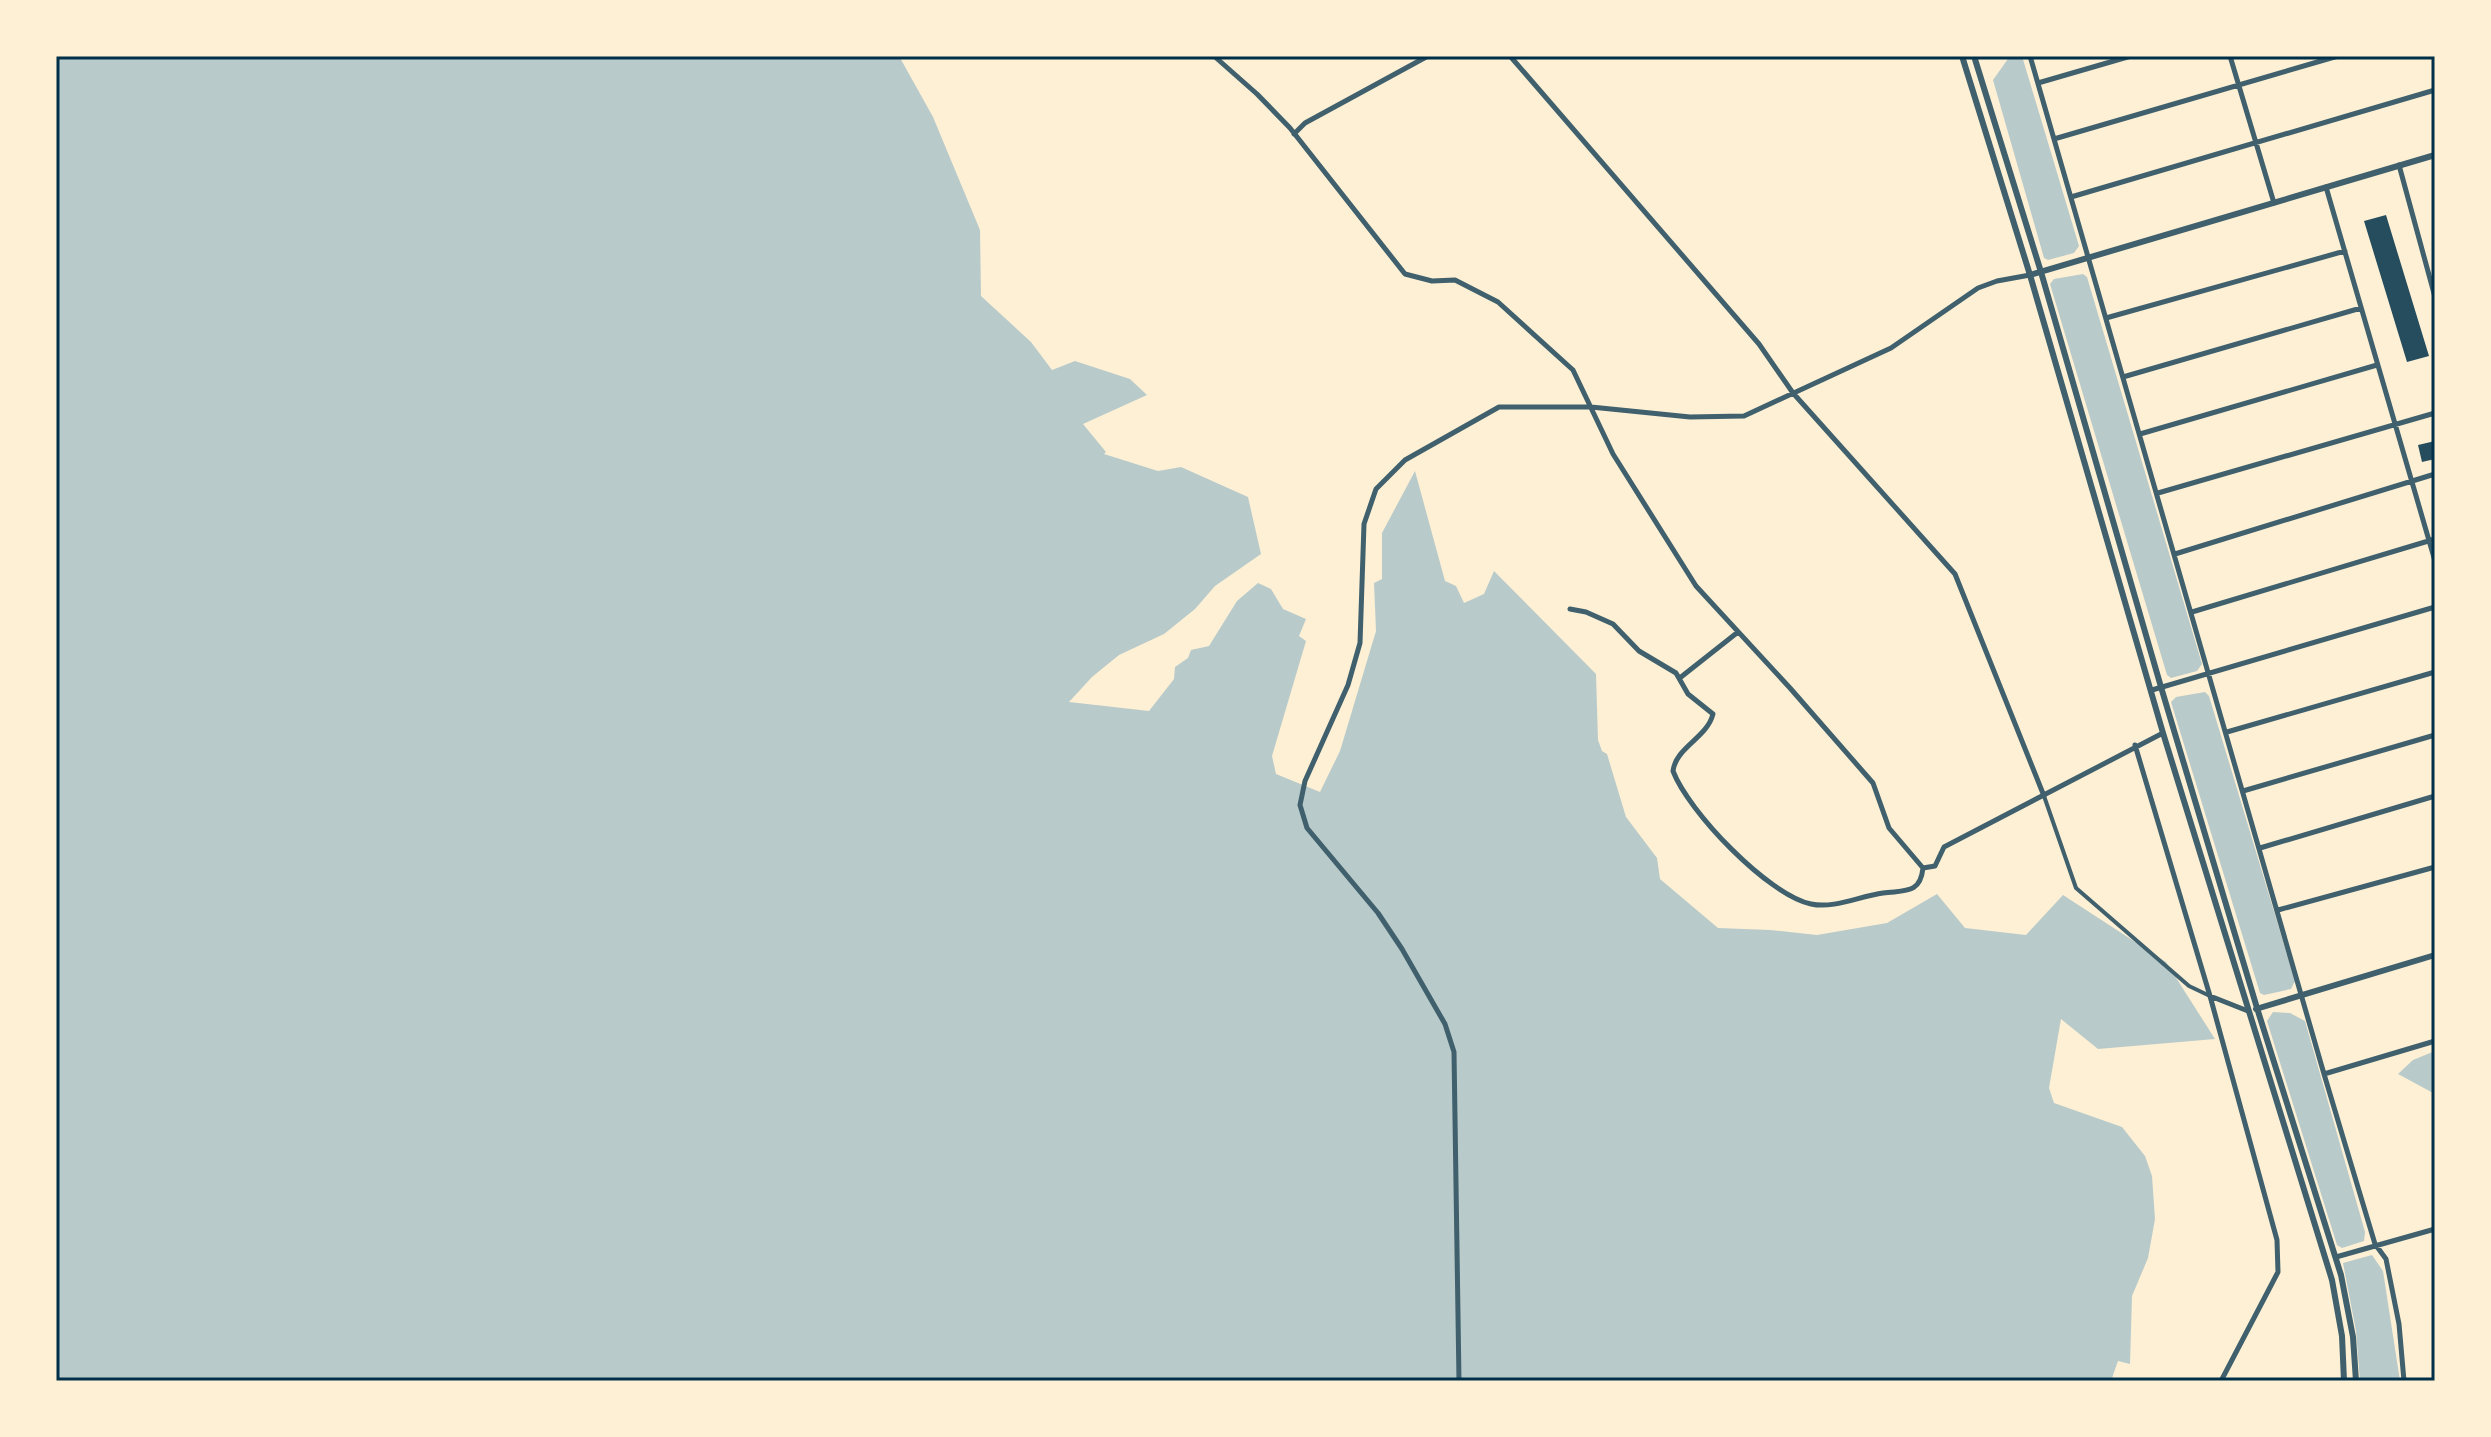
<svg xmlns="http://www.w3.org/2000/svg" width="2491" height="1437" viewBox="0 0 2491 1437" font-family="Karla,sans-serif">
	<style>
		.green { fill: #b9caca }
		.building { fill: #264d5e }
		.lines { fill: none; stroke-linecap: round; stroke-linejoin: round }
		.pedestrian { stroke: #3f606c; stroke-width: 4 }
		.minor { stroke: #3f606c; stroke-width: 5 }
		.tertiary { stroke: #3f606c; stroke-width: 6 }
		.neatline { fill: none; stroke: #003049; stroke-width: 3 }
	</style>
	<rect width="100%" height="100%" fill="#fdf0d5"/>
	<!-- green -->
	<path class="green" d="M 56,56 L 899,56 L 933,117 L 980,230 L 981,296 L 1031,342 L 1052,370 L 1075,361 L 1130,379 L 1147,395 L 1083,424 L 1106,452 L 1104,454 L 1158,471 L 1181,467 L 1248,497 L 1261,554 L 1215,586 L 1195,609 L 1164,634 L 1119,655 L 1092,677 L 1069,702 L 1149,711 L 1174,679 L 1175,667 L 1188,658 L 1191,650 L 1209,646 L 1237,601 L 1258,583 L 1271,589 L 1283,609 L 1306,619 L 1299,636 L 1306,641 L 1272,756 L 1276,774 L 1320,792 L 1340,751 L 1376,631 L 1374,583 L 1382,579 L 1382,533 L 1415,471 L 1445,581 L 1456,586 L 1464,603 L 1484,594 L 1494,571 L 1596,674 L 1598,740 L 1602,751 L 1607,754 L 1626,817 L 1657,858 L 1660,879 L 1718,928 L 1770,930 L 1817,935 L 1887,923 L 1937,894 L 1965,928 L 2026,935 L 2063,895 L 2166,962 L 2215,1039 L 2098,1049 L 2061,1019 L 2049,1088 L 2054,1103 L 2122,1127 L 2145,1156 L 2152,1176 L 2155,1219 L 2148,1258 L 2132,1296 L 2130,1364 L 2118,1361 L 2111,1381 L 56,1381 Z
		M 2010,56 L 2022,56 L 2079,246 L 2074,253 L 2048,260 L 2044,258 L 1993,80 Z
		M 2083,274 L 2087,277 L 2202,664 L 2197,671 L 2171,678 L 2167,675 L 2050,284 L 2054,279 Z
		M 2205,692 L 2209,696 L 2295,981 L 2291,989 L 2264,995 L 2260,993 L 2171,702 L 2176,697 Z
		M 2273,1012 L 2290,1013 L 2305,1021 L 2365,1232 L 2364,1241 L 2342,1248 L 2337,1245 L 2267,1021 Z
		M 2435,1051 L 2435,1094 L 2398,1074 L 2413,1060 Z
		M 2372,1255 L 2383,1271 L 2400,1381 L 2360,1381 L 2356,1331 L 2343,1263 Z"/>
	<!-- building -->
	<path class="building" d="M 2386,215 L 2429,356 L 2407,362 L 2364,221 Z
		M 2435,441 L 2435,459 L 2422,462 L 2418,445 Z"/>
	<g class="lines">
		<!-- pedestrian -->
		<path class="pedestrian" d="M 2044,796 L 2076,888 L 2189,986 L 2210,996"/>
		<!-- minor -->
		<path class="minor" d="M 1214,56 L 1257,94 L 1290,128 L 1405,274 L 1432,281 L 1455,280 L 1498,302 L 1573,370 L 1613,454 L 1696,586 L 1790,688 L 1873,783 L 1889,828 L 1923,868 L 1935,866 L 1944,847 L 2163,733
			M 1510,56 L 1759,344 L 1793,393 L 1955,574 L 2044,796
			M 2030,56 L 2324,1074 L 2375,1244 L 2386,1259 L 2399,1324 L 2404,1381
			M 2230,56 L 2274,203
			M 2038,83 L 2131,56
			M 1294,134 L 1305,123 L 1428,56
			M 2054,139 L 2338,56
			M 2399,165 L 2435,297
			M 2326,187 L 2435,561
			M 2071,197 L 2435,90
			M 2106,318 L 2345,251
			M 2123,377 L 2361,308
			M 2140,434 L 2377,365
			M 2158,493 L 2435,413
			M 2175,554 L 2435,474
			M 1570,609 L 1586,612 L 1613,624 L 1639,651 L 1676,673 L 1688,694 L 1713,714 C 1707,738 1676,747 1673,771 C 1688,811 1768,895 1811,904 C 1834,909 1860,896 1883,893 C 1904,890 1920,895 1923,868
			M 2192,612 L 2435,539
			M 1681,677 L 1738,632
			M 2152,690 L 2435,607
			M 2227,732 L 2435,672
			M 2135,745 L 2210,996 L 2277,1240 L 2278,1272 L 2221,1381
			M 2243,791 L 2435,735
			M 2260,848 L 2435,796
			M 2278,910 L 2435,867
			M 2210,996 L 2248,1011
			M 2324,1074 L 2435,1041
			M 2336,1257 L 2435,1229
			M 1459,1381 L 1454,1052 L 1445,1024 L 1402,949 L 1378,913 L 1307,828 L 1300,805 L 1305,781 L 1348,685 L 1360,643 L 1364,524 L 1376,489 L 1405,460 L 1499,407 L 1591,407 L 1690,417 L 1744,416 L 1891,348 L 1978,288 L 1997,281 L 2030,275"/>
		<!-- tertiary -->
		<path class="tertiary" d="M 1962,56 L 2030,275 L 2163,733 L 2332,1280 L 2342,1336 L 2344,1381
			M 1974,56 L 2041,272 L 2161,687 L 2257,1008 L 2341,1275 L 2353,1337 L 2356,1381
			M 2030,275 L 2435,155
			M 2256,1009 L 2435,955"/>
	</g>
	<!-- border -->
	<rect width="2491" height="1437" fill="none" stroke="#fdf0d5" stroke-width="116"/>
	<rect x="58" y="58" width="2375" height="1321" class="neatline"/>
</svg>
